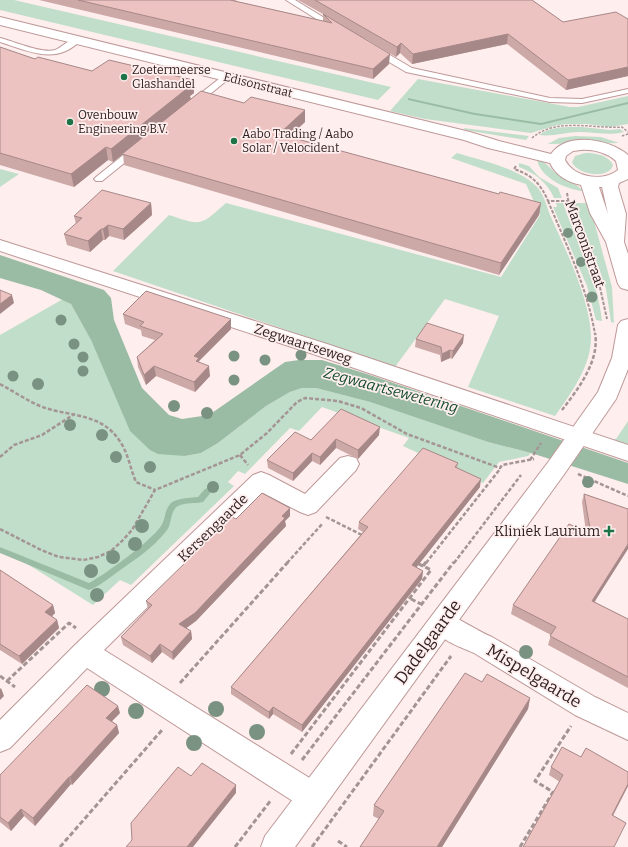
<svg xmlns="http://www.w3.org/2000/svg" width="628" height="847" viewBox="0 0 628 847" font-family="Bitter,serif">
	<style>
		.green { fill: #c0dec9 }
		.water { fill: #9abca5 }
		.lines { fill: none; stroke-linecap: round; stroke-linejoin: round }
		.stream { fill: #9abca5; fill-rule: evenodd }
		.lane-casing { stroke: #be9998; stroke-width: 2 }
		.street-casing { stroke: #be9998; stroke-width: 2 }
		.secondary-casing { stroke: #be9998; stroke-width: 2 }
		.path-far3 { stroke: #a49594; stroke-width: 1.5; stroke-dasharray: 2.5 1.5; stroke-linecap: butt }
		.path-far2 { stroke: #a49594; stroke-width: 2; stroke-dasharray: 3.5 1.5; stroke-linecap: butt }
		.path-far1 { stroke: #a49594; stroke-width: 2.5; stroke-dasharray: 4 2; stroke-linecap: butt }
		.path { stroke: #a49594; stroke-width: 3; stroke-dasharray: 5 2.5; stroke-linecap: butt }
		.lane { fill: #fff; fill-rule: evenodd }
		.street { fill: #fff; fill-rule: evenodd }
		.secondary { fill: #fff; fill-rule: evenodd }
		.tree { fill: #799281 }
		.wall { fill: #cca8a7 }
		.shaded-wall { fill: #a68888 }
		.building { fill: #edc3c2; stroke: #a68888 }
		.poi-dot { fill: #1c7346; stroke: #feeeed; stroke-width: 1.5 }
		.labels { text-anchor: middle; dominant-baseline: central; stroke-width: 3.5; stroke-linejoin: round; paint-order: stroke }
		.far-poi-label { font-size: 12px; fill: #2c1e1e; stroke: #feeeed; text-anchor: start }
		.far-street-label { font-size: 12px; fill: #2c1e1e; stroke: #feeeed }
		.street-label { font-size: 14px; fill: #2c1e1e; stroke: #feeeed }
		.poi-label { font-size: 14px; fill: #2c1e1e; stroke: #feeeed; text-anchor: end }
		.water-label { font-size: 15px; font-style: italic; fill: #114a2c; stroke: #feeeed }
		.near-street-label { font-size: 17px; fill: #2c1e1e; stroke: #feeeed }
	</style>
	<rect width="100%" height="100%" fill="#feeeed"/>
	<!-- green -->
	<path class="green" d="M 0,0 L 14,0 L 391,87 L 378,100 L 0,10 Z
		M 418,79 L 570,107 L 578,107 L 628,96 L 628,124 L 610,127 L 587,124 L 566,124 L 554,126 L 531,133 L 425,119 L 390,111 Z
		M 582,127 L 610,130 L 620,129 L 624,132 C 609,136 595,132 580,132 C 566,132 553,137 539,135 C 550,126 569,127 582,127 Z
		M 464,128 L 529,136 L 526,140 L 465,130 Z
		M 575,136 L 601,137 L 619,143 L 548,144 L 559,138 Z
		M 457,153 C 482,161 519,168 537,187 C 544,194 547,208 551,217 C 566,251 597,313 590,349 C 586,373 569,396 555,416 L 468,387 L 499,316 L 445,299 L 395,367 L 113,271 L 169,215 C 202,226 200,226 226,203 L 501,277 L 540,215 L 526,184 L 451,158 Z
		M 585,153 C 596,153 608,155 613,165 C 609,180 577,175 572,162 L 575,156 Z
		M 537,159 C 547,162 550,169 558,175 C 566,180 576,183 583,191 C 567,190 539,177 537,159 Z
		M 519,163 L 529,166 L 539,177 L 558,188 L 562,198 L 554,198 C 547,182 535,173 519,167 Z
		M 0,169 L 19,174 L 0,187 Z
		M 556,203 L 563,203 C 577,245 597,275 602,321 L 596,320 L 587,286 L 553,207 L 557,207 Z
		M 573,203 L 589,203 L 612,287 L 614,323 L 611,322 L 606,289 L 600,271 Z
		M 63,299 L 71,304 L 92,342 L 185,456 L 201,453 L 218,443 L 266,406 L 290,392 L 302,388 L 316,388 L 370,402 L 488,442 L 531,453 L 528,456 L 499,462 L 483,483 L 403,446 L 409,438 L 322,407 L 299,431 L 290,428 L 245,474 L 238,471 L 228,482 L 234,486 L 131,585 L 120,580 L 93,605 L 0,547 L 0,335 Z
		M 628,421 L 628,447 L 613,442 L 614,439 L 616,439 Z"/>
	<!-- water -->
	<path class="water" d="M 0,255 L 104,290 L 111,298 L 114,320 L 142,388 L 169,415 L 182,419 L 209,415 L 285,362 L 299,360 L 322,360 L 367,374 L 628,463 L 628,484 L 531,453 L 488,442 L 370,402 L 316,388 L 302,388 L 290,392 L 266,406 L 218,443 L 201,453 L 185,456 L 158,454 L 150,450 L 130,431 L 92,342 L 71,304 L 41,290 L 0,278 Z"/>
	<g class="lines">
		<!-- stream -->
		<path class="stream" d="M 408,98 L 475,113 L 541,123 L 628,102 L 628,104 L 541,125 L 475,115 L 408,100 Z
			M 208,488 L 211,489 L 212,491 L 203,502 C 195,504 186,502 178,506 C 170,511 172,523 167,530 C 153,549 131,562 112,576 C 105,581 98,587 89,590 L 0,553 L 0,547 L 89,583 C 107,573 150,542 161,526 C 166,519 164,510 171,503 C 178,498 189,498 198,497 L 205,489 Z"/>
		<!-- lane casing -->
		<g class="lane-casing">
			<path id="lane" d="M 286,0 L 295,0 L 341,28 L 337,30 L 334,30 Z
				M 0,38 C 13,41 42,54 55,50 C 63,47 70,37 80,38 L 81,40 C 56,66 29,51 0,42 Z
				M 372,48 L 378,48 L 412,68 L 550,98 L 582,99 L 628,89 L 628,93 L 582,103 L 550,102 L 406,72 L 372,52 Z
				M 224,75 L 230,75 L 231,77 L 198,104 L 192,104 L 191,102 L 192,100 Z
				M 135,147 L 139,150 L 138,152 L 102,181 L 96,181 L 94,179 L 96,177 L 132,148 Z"/>
		</g>
		<!-- street casing -->
		<g class="street-casing">
			<path id="street" d="M 0,240 L 327,344 L 628,445 L 628,461 L 313,354 L 0,251 Z
				M 348,456 L 356,458 L 359,464 L 356,470 L 316,512 L 308,515 L 300,512 L 263,493 L 104,650 L 324,787 L 328,797 L 324,807 L 313,811 L 302,807 L 87,668 L 10,748 L 0,752 L 0,720 L 76,644 L 253,475 L 261,472 L 269,475 L 305,494 L 340,458 Z
				M 442,612 C 460,618 475,630 492,637 L 595,697 L 628,713 L 628,740 L 575,715 L 474,653 C 458,646 437,639 429,623 L 433,615 Z"/>
		</g>
		<!-- secondary casing -->
		<g class="secondary-casing">
			<path id="secondary" d="M 0,17 L 470,132 L 499,141 L 551,154 C 567,131 610,139 628,155 L 628,179 L 619,183 L 618,187 L 626,214 L 624,242 L 628,254 L 628,290 L 621,288 L 618,284 L 606,242 L 590,213 L 581,185 C 568,182 556,176 550,163 L 488,148 L 464,140 L 0,25 ZM 581,150 C 594,149 607,153 616,161 L 618,170 C 603,182 574,178 565,160 L 566,156 L 573,151 ZM 599,187 L 602,187 L 608,214 Z
				M 628,319 L 628,369 L 616,399 L 565,473 L 295,847 L 261,847 L 265,836 L 549,461 L 598,392 L 612,358 L 618,325 L 621,321 Z"/>
		</g>
		<!-- path-far3 -->
		<path class="path-far3" d="M 622,136 L 628,134
			M 532,138 C 556,117 593,129 622,127 L 628,132"/>
		<!-- path-far2 -->
		<path class="path-far2" d="M 516,166 L 514,169 C 532,175 541,184 548,201 L 569,201
			M 567,193 L 569,205 L 597,274 L 607,319
			M 548,201 C 566,244 587,287 595,334"/>
		<!-- path-far1 -->
		<path class="path-far1" d="M 0,384 C 13,391 26,400 40,406 C 68,417 100,412 119,440 C 128,452 130,468 136,482 L 155,490
			M 562,410 C 578,389 600,361 595,333
			M 240,455 L 248,465
			M 0,457 L 14,445 L 42,435 L 73,415
			M 530,460 L 541,443
			M 578,474 L 628,496
			M 326,517 L 364,536
			M 0,529 L 41,550 L 59,557 L 83,560 L 98,557 L 111,551 L 122,541 L 132,530 L 155,490 L 240,455 L 267,433 L 297,402 L 305,398 L 338,401 L 361,408 L 407,434 L 500,468 L 502,465 L 534,459
			M 287,563 L 323,523
			M 426,563 L 500,469
			M 454,563 L 521,475"/>
		<!-- path -->
		<path class="path" d="M 423,566 L 426,562
			M 411,599 L 421,604
			M 0,676 L 15,687
			M 7,681 L 69,623 L 76,628
			M 180,683 L 288,562
			M 291,754 L 431,570 L 417,563
			M 302,760 L 454,562
			M 338,841 L 347,847
			M 60,847 L 162,730
			M 235,847 L 271,800
			M 312,847 L 451,656
			M 520,847 L 553,792 L 535,781 L 571,726"/>
		<!-- lane -->
		<use href="#lane" class="lane"/>
		<!-- street -->
		<use href="#street" class="street"/>
		<!-- secondary -->
		<use href="#secondary" class="secondary"/>
	</g>
	<!-- trees -->
	<g class="tree">
		<circle cx="568" cy="233" r="5"/>
		<circle cx="581" cy="262" r="5"/>
		<circle cx="592" cy="297" r="5.5"/>
		<circle cx="61" cy="320" r="5.5"/>
		<circle cx="74" cy="344" r="5.5"/>
		<circle cx="301" cy="355" r="5.5"/>
		<circle cx="234" cy="356" r="5.5"/>
		<circle cx="83" cy="357" r="5.5"/>
		<circle cx="265" cy="360" r="5.5"/>
		<circle cx="83" cy="371" r="5.5"/>
		<circle cx="13" cy="376" r="5.5"/>
		<circle cx="234" cy="380" r="5.5"/>
		<circle cx="38" cy="384" r="6"/>
		<circle cx="174" cy="406" r="6"/>
		<circle cx="207" cy="413" r="6"/>
		<circle cx="70" cy="425" r="6"/>
		<circle cx="102" cy="435" r="6"/>
		<circle cx="116" cy="457" r="6"/>
		<circle cx="150" cy="467" r="6"/>
		<circle cx="588" cy="482" r="6"/>
		<circle cx="213" cy="487" r="6"/>
		<circle cx="142" cy="526" r="7"/>
		<circle cx="135" cy="544" r="7"/>
		<circle cx="113" cy="557" r="7"/>
		<circle cx="91" cy="571" r="7"/>
		<circle cx="97" cy="595" r="7"/>
		<circle cx="526" cy="652" r="7"/>
		<circle cx="102" cy="689" r="8"/>
		<circle cx="216" cy="709" r="8"/>
		<circle cx="136" cy="711" r="8"/>
		<circle cx="257" cy="732" r="8"/>
		<circle cx="194" cy="743" r="8"/>
	</g>
	<!-- wall -->
	<path class="wall" d="M 39,0 L 237,0 L 235,1 L 323,21 L 323,14 L 298,0 L 532,0 L 563,22 L 628,19 L 628,76 L 566,90 L 507,44 L 412,64 L 400,53 L 396,57 L 364,38 L 389,64 L 373,79 Z
		M 0,47 L 35,59 L 92,71 L 193,80 L 194,93 L 190,96 L 191,100 L 244,103 L 305,110 L 305,122 L 289,137 L 499,194 L 541,203 L 539,215 L 499,275 L 124,165 L 123,154 L 113,162 L 108,160 L 74,187 L 0,165 Z
		M 151,203 L 152,215 L 124,240 L 109,236 L 105,240 L 103,240 L 90,252 L 67,245 L 64,234 L 76,224 L 74,216 Z
		M 123,314 L 231,319 L 231,329 L 199,361 L 199,362 L 210,376 L 195,392 L 156,376 L 146,385 L 138,367 L 137,357 L 155,340 L 142,336 L 141,330 L 125,324 Z
		M 416,339 L 463,343 L 452,359 L 450,358 L 441,362 L 440,355 L 415,347 Z
		M 379,435 L 358,459 L 336,448 L 320,465 L 312,461 L 293,481 L 268,468 L 267,460 L 311,440 Z
		M 458,463 L 457,468 L 480,487 L 416,567 L 423,571 L 422,579 L 302,732 L 273,714 L 269,719 L 231,694 L 231,687 L 363,532 L 358,529 L 359,522 Z
		M 584,494 L 628,509 L 595,602 L 628,619 L 628,688 L 548,645 L 551,635 L 511,614 L 513,605 L 586,532 L 582,502 Z
		M 290,516 L 285,521 L 286,526 L 196,621 L 186,628 L 191,631 L 192,639 L 173,660 L 162,652 L 152,663 L 123,645 L 121,637 L 148,609 L 146,601 L 236,519 Z
		M 0,570 L 53,605 L 55,613 L 52,616 L 57,620 L 59,628 L 22,664 L 0,650 Z
		M 482,682 L 530,698 L 528,709 L 442,847 L 360,847 L 379,819 L 373,816 L 374,805 Z
		M 120,713 L 112,721 L 117,725 L 119,733 L 72,785 L 71,784 L 35,826 L 24,816 L 11,831 L 0,822 L 0,775 Z
		M 581,757 L 628,772 L 628,786 L 613,816 L 623,830 L 560,782 L 549,775 L 551,767 Z"/>
	<!-- shaded-wall -->
	<path class="shaded-wall" d="M 508,34 L 507,44 L 412,64 L 413,54 Z
		M 401,43 L 400,53 L 396,57 L 397,47 Z
		M 390,54 L 389,64 L 373,79 L 373,69 Z
		M 628,67 L 628,76 L 566,90 L 568,80 Z
		M 193,80 L 194,93 L 190,96 L 191,100 L 113,162 L 111,149 Z
		M 305,110 L 305,122 L 279,146 L 279,134 Z
		M 106,147 L 108,160 L 74,187 L 71,174 Z
		M 151,203 L 152,215 L 124,240 L 123,229 Z
		M 541,203 L 539,215 L 499,275 L 501,263 Z
		M 108,225 L 109,236 L 105,240 L 103,229 Z
		M 101,229 L 103,240 L 90,252 L 88,241 Z
		M 12,295 L 14,303 L 0,314 L 0,304 Z
		M 231,319 L 231,329 L 199,361 L 200,368 L 194,356 Z
		M 464,335 L 463,343 L 452,359 L 453,351 Z
		M 450,350 L 450,358 L 441,362 L 442,354 Z
		M 154,366 L 156,376 L 146,385 L 144,375 Z
		M 209,366 L 210,376 L 195,392 L 194,382 Z
		M 380,427 L 379,435 L 358,459 L 358,450 Z
		M 336,439 L 336,448 L 320,465 L 320,457 Z
		M 312,453 L 312,461 L 293,481 L 293,473 Z
		M 481,479 L 480,487 L 412,573 L 412,565 Z
		M 290,508 L 290,516 L 285,521 L 286,526 L 196,621 L 181,632 L 179,624 Z
		M 628,544 L 628,549 L 590,609 L 592,601 Z
		M 423,571 L 422,579 L 302,732 L 302,725 Z
		M 53,605 L 55,613 L 48,620 L 45,612 Z
		M 57,620 L 59,628 L 22,664 L 19,656 Z
		M 191,631 L 192,639 L 173,660 L 172,652 Z
		M 160,644 L 162,652 L 152,663 L 150,656 Z
		M 1,688 L 4,696 L 0,700 L 0,689 Z
		M 530,698 L 528,709 L 442,847 L 437,847 Z
		M 118,706 L 120,713 L 108,725 L 106,718 Z
		M 273,707 L 273,714 L 269,719 L 269,712 Z
		M 117,725 L 119,733 L 72,785 L 70,777 Z
		M 69,777 L 71,784 L 35,826 L 33,818 Z
		M 628,784 L 628,786 L 609,822 L 612,815 Z
		M 236,785 L 236,793 L 193,847 L 187,847 Z
		M 21,809 L 24,816 L 11,831 L 8,823 Z"/>
	<!-- building -->
	<path class="building" d="M 78,0 L 230,0 L 332,23 L 323,14 L 390,54 L 373,69 Z
		M 315,0 L 532,0 L 563,22 L 616,12 L 628,19 L 628,67 L 568,80 L 508,34 L 413,54 L 401,43 L 397,47 Z
		M 0,47 L 35,59 L 38,57 L 92,71 L 109,60 L 193,80 L 185,86 L 189,87 L 111,149 L 106,147 L 71,174 L 0,153 Z
		M 201,91 L 244,103 L 251,97 L 305,110 L 279,134 L 499,194 L 500,192 L 541,203 L 501,263 L 122,154 Z
		M 102,190 L 151,203 L 123,229 L 108,225 L 103,229 L 101,229 L 88,241 L 64,234 L 82,218 L 74,216 Z
		M 0,290 L 12,295 L 0,304 Z
		M 146,291 L 231,319 L 194,356 L 199,358 L 196,361 L 209,366 L 194,382 L 154,366 L 144,375 L 137,357 L 163,334 L 140,326 L 144,322 L 123,314 Z
		M 427,323 L 464,335 L 453,351 L 450,350 L 442,354 L 441,347 L 416,339 Z
		M 341,409 L 380,427 L 358,450 L 336,439 L 320,457 L 312,453 L 293,473 L 267,460 L 295,432 L 311,440 Z
		M 423,448 L 458,463 L 455,467 L 481,479 L 412,565 L 423,571 L 302,725 L 273,707 L 269,712 L 231,687 L 368,527 L 359,522 Z
		M 262,493 L 290,508 L 282,516 L 285,518 L 195,613 L 179,624 L 191,631 L 172,652 L 160,644 L 150,656 L 121,637 L 152,605 L 146,601 L 232,517 L 236,519 Z
		M 584,494 L 628,509 L 628,544 L 592,601 L 628,619 L 628,677 L 550,636 L 556,627 L 513,605 L 569,524 L 591,534 Z
		M 0,570 L 53,605 L 45,612 L 57,620 L 19,656 L 0,644 Z
		M 465,673 L 482,682 L 487,674 L 530,698 L 437,847 L 360,847 L 384,811 L 374,805 Z
		M 87,685 L 118,706 L 106,718 L 117,725 L 70,777 L 69,777 L 33,818 L 21,809 L 8,823 L 0,817 L 0,775 Z
		M 562,747 L 581,757 L 586,748 L 628,772 L 628,784 L 612,815 L 626,823 L 614,847 L 523,847 L 563,775 L 551,767 Z
		M 202,763 L 236,785 L 187,847 L 126,847 L 132,840 L 131,823 L 178,767 L 191,776 Z"/>
	<!-- markers -->
	<g class="poi-dot">
		<circle cx="124" cy="77" r="4"/>
		<circle cx="70" cy="122" r="4"/>
		<circle cx="234" cy="141" r="4"/>
		<path d="M607 525h4v4h4v4h-4v4h-4v-4h-4v-4h4z"/>
	</g>
	<g class="labels">
		<!-- far-poi labels -->
		<g class="far-poi-label">
			<text x="132" y="70">Zoetermeerse<tspan x="132" dy="14">Glashandel</tspan></text>
			<text x="78" y="115">Ovenbouw<tspan x="78" dy="14">Engineering B.V.</tspan></text>
			<text x="242" y="134">Aabo Trading / Aabo<tspan x="242" dy="14">Solar / Velocident</tspan></text>
		</g>
		<!-- far-street labels -->
		<g class="far-street-label">
			<text transform="translate(258 85) rotate(14)">Edisonstraat</text>
		</g>
		<!-- street labels -->
		<g class="street-label">
			<text transform="translate(585 244) rotate(70)">Marconistraat</text>
			<text transform="translate(303 344) rotate(18)">Zegwaartseweg</text>
			<text transform="translate(213 528) rotate(-44)">Kersengaarde</text>
		</g>
		<!-- poi labels -->
		<g class="poi-label">
			<text x="600" y="531">Kliniek Laurium</text>
		</g>
		<!-- water labels -->
		<g class="water-label">
			<text transform="translate(391 390) rotate(15)">Zegwaartsewetering</text>
		</g>
		<!-- near-street labels -->
		<g class="near-street-label">
			<text transform="translate(428 642) rotate(-54)">Dadelgaarde</text>
			<text transform="translate(534 676) rotate(31)">Mispelgaarde</text>
		</g>
	</g>
</svg>
